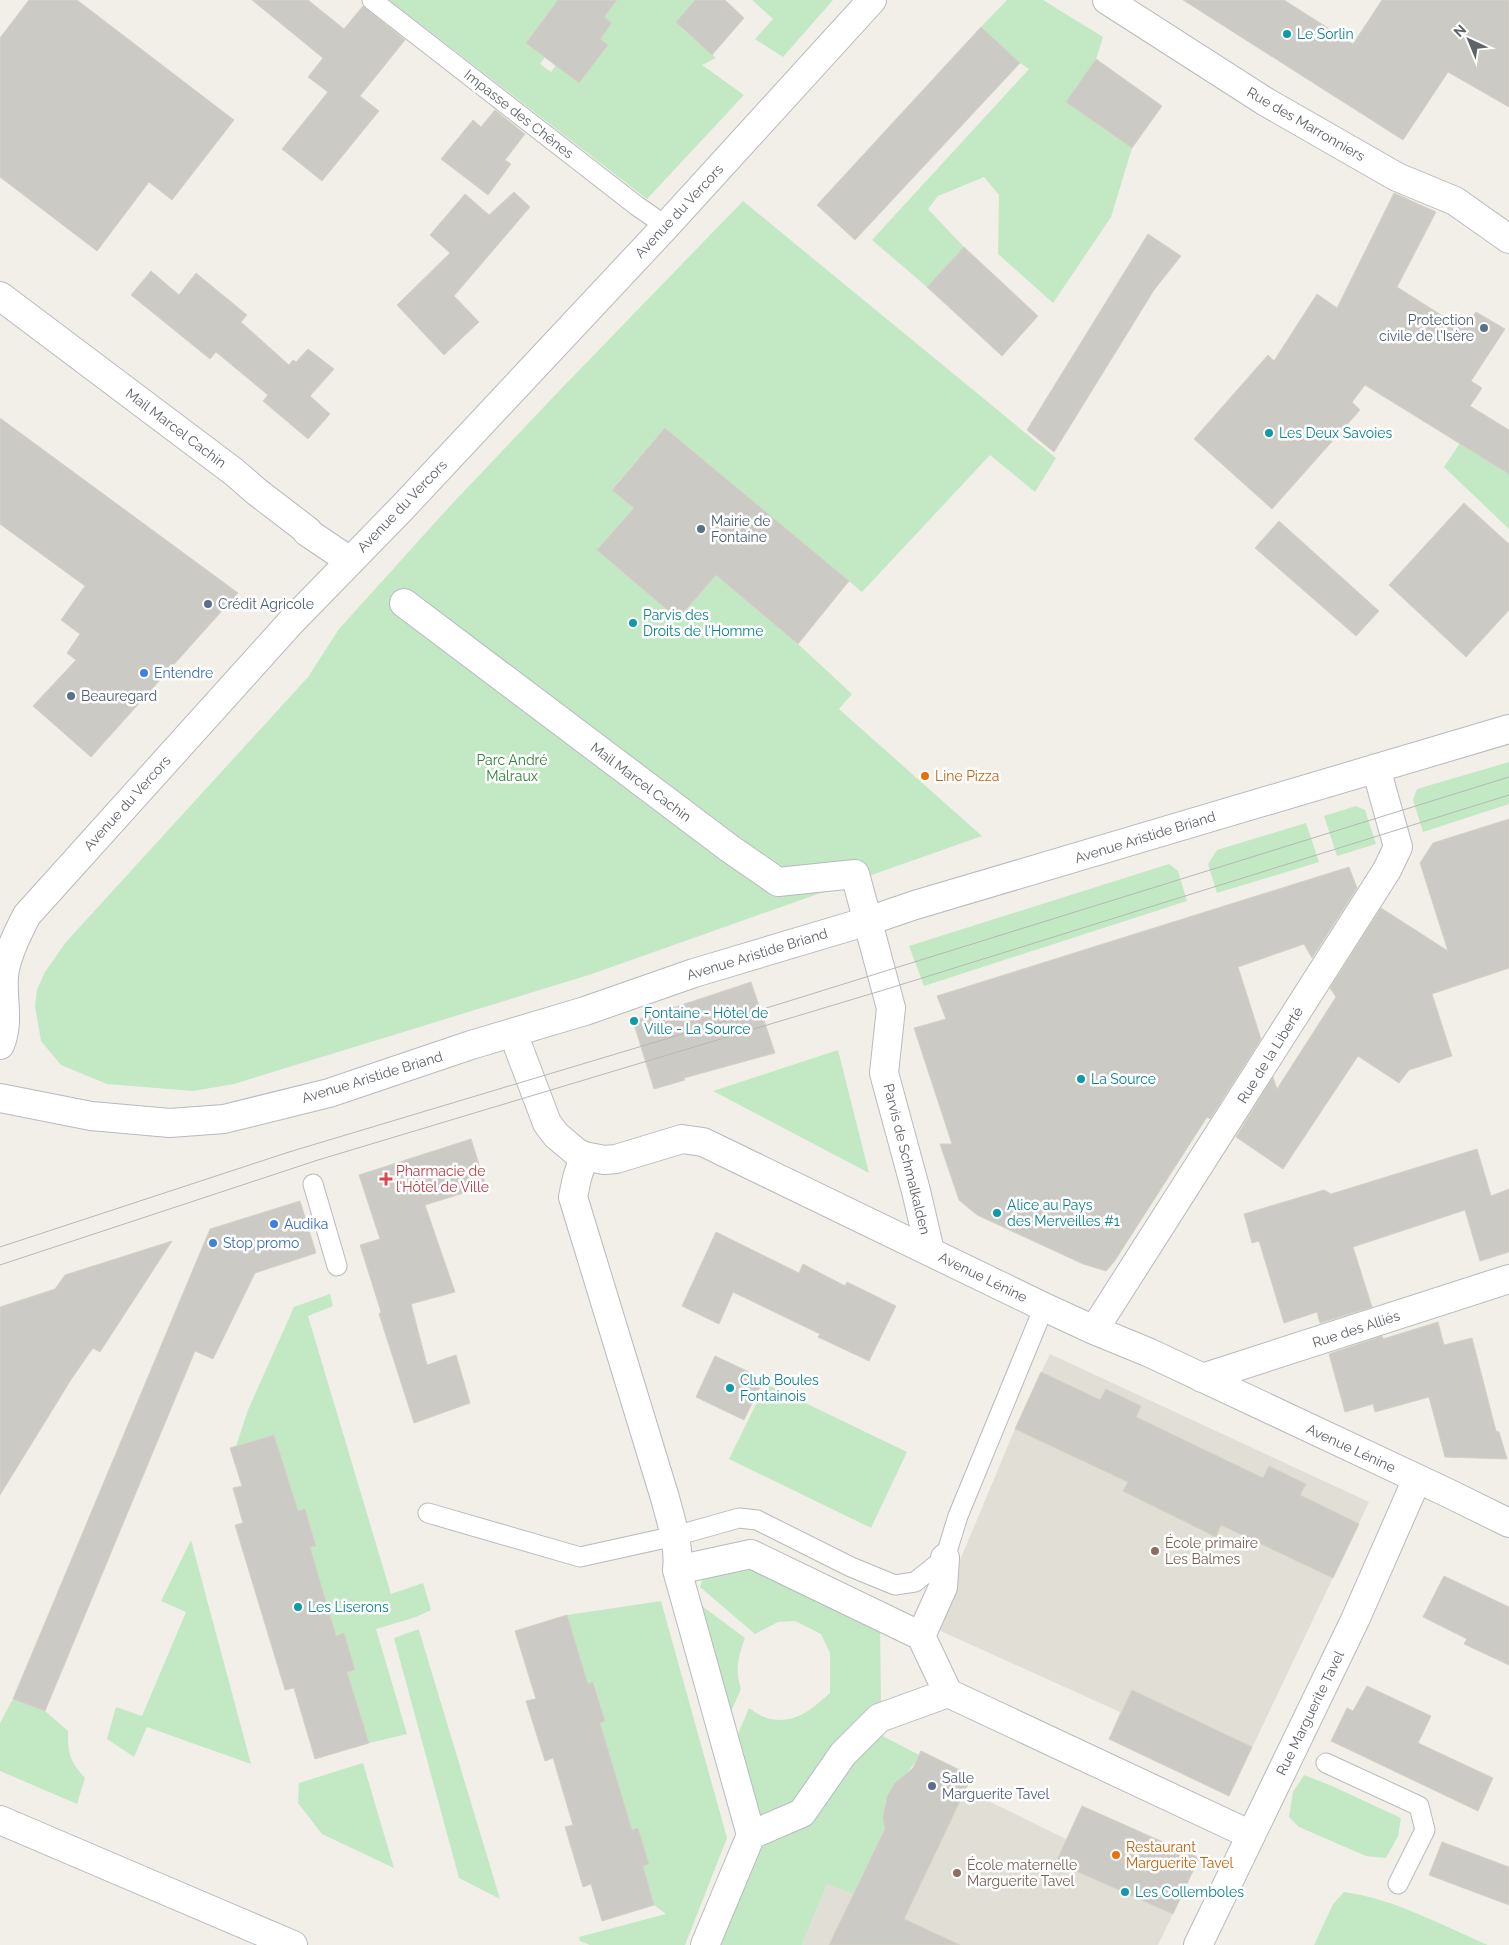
<svg xmlns="http://www.w3.org/2000/svg" width="1509" height="1945" viewBox="0 0 1509 1945" font-family="Raleway,sans-serif">
	<style>
		.education { fill: #e1ded5 }
		.green { fill: #c3e9c4 }
		.building { fill: #cccac4; stroke: #d6d1c5 }
		.lines { fill: none; stroke-linecap: round; stroke-linejoin: round }
		.service-casing { stroke: #b7babe; stroke-width: 21 }
		.pedestrian-casing { stroke: #b7babe; stroke-width: 30 }
		.minor-casing { stroke: #b7babe; stroke-width: 30 }
		.tertiary-casing { stroke: #b7babe; stroke-width: 30 }
		.service { stroke: #fff; stroke-width: 19 }
		.pedestrian { stroke: #fff; stroke-width: 28 }
		.minor { stroke: #fff; stroke-width: 28 }
		.tertiary { stroke: #fff; stroke-width: 28 }
		.tram { stroke: #b6b7b8; stroke-width: 1 }
		.culture-dot { fill: #0f9aa8; stroke: #fff; stroke-width: 2 }
		.service-dot { fill: #5c6f8a; stroke: #fff; stroke-width: 2 }
		.shop-dot { fill: #3f7fe0; stroke: #fff; stroke-width: 2 }
		.food-dot { fill: #e8710a; stroke: #fff; stroke-width: 2 }
		.health-dot { fill: #e0444e; stroke: #fff; stroke-width: 2 }
		.education-dot { fill: #8d6e63; stroke: #fff; stroke-width: 2 }
		.labels { text-anchor: middle; dominant-baseline: central; stroke-width: 5; stroke-linejoin: round; paint-order: stroke }
		.culture-label { font-size: 14px; fill: #0d838f; stroke: #fff; text-anchor: start }
		.street-label { font-size: 14px; fill: #5e6368; stroke: #fff }
		.service-label { font-size: 14px; fill: #4e5e75; stroke: #fff; text-anchor: start }
		.shop-label { font-size: 14px; fill: #366cbe; stroke: #fff; text-anchor: start }
		.park-label { font-size: 14px; fill: #308437; stroke: #fff }
		.food-label { font-size: 14px; fill: #c56008; stroke: #fff; text-anchor: start }
		.health-label { font-size: 14px; fill: #be3a42; stroke: #fff; text-anchor: start }
		.education-label { font-size: 14px; fill: #785e54; stroke: #fff; text-anchor: start }
	</style>
	<rect width="100%" height="100%" fill="#f1efe7"/>
	<!-- education -->
	<path class="education" d="M 1050,1354 L 1369,1502 L 1229,1796 L 1109,1739 L 1120,1712 L 932,1627 L 1015,1429 Z
		M 966,1790 L 1066,1839 L 1056,1862 L 1173,1914 L 1158,1945 L 802,1945 L 827,1884 L 869,1796 L 944,1835 Z"/>
	<!-- green -->
	<path class="green" d="M 389,0 L 558,0 L 526,43 L 545,57 L 540,64 L 551,72 L 556,65 L 600,39 L 612,23 L 604,17 L 615,2 L 613,0 L 695,0 L 676,22 L 716,58 L 702,65 L 744,95 L 647,199 Z
		M 752,0 L 833,0 L 783,57 L 755,39 L 773,19 Z
		M 1007,0 L 1043,0 L 1103,37 L 1096,59 L 1066,102 L 1132,148 L 1111,217 L 1053,303 L 998,254 L 999,195 L 984,177 L 938,196 L 928,209 L 964,247 L 927,287 L 872,240 L 1029,69 L 1020,63 L 981,27 Z
		M 743,201 L 1056,458 L 1035,492 L 990,455 L 862,592 L 665,428 L 612,489 L 634,508 L 598,550 L 678,619 L 716,575 L 798,644 L 852,694 L 839,709 L 982,836 L 589,975 L 234,1084 L 193,1091 L 107,1084 L 61,1065 L 41,1041 L 35,1006 L 37,990 L 45,972 L 66,942 L 308,677 L 339,629 L 450,506 L 560,390 Z
		M 1460,443 L 1509,474 L 1509,529 L 1444,467 Z
		M 1509,762 L 1509,804 L 1423,832 L 1413,800 L 1417,789 Z
		M 1356,806 L 1365,810 L 1376,844 L 1337,856 L 1324,816 Z
		M 1306,823 L 1319,862 L 1217,893 L 1208,864 L 1217,850 Z
		M 1169,864 L 1178,871 L 1187,901 L 924,986 L 909,946 Z
		M 838,1050 L 869,1173 L 713,1091 Z
		M 330,1294 L 333,1306 L 308,1316 L 391,1594 L 423,1583 L 431,1610 L 416,1617 L 376,1629 L 407,1734 L 369,1743 L 347,1672 L 355,1670 L 344,1634 L 336,1636 L 310,1547 L 316,1545 L 305,1509 L 298,1511 L 274,1435 L 236,1446 L 248,1410 L 294,1307 Z
		M 766,1384 L 907,1452 L 871,1528 L 729,1459 Z
		M 191,1540 L 251,1764 L 147,1727 L 134,1757 L 107,1739 L 116,1707 L 142,1716 L 186,1612 L 161,1601 Z
		M 747,1561 L 880,1628 L 881,1702 L 803,1798 L 760,1818 L 732,1748 L 749,1708 C 755,1712 763,1718 771,1719 C 796,1724 813,1708 830,1693 L 830,1653 L 821,1634 L 795,1621 L 778,1622 L 755,1634 L 700,1587 L 703,1578 Z
		M 694,1600 L 745,1638 C 738,1656 735,1671 741,1689 L 727,1721 Z
		M 661,1601 L 727,1838 L 685,1945 L 590,1945 L 580,1941 L 579,1937 L 666,1914 L 654,1905 L 643,1866 L 649,1864 L 638,1828 L 632,1830 L 600,1723 L 605,1721 L 594,1683 L 588,1684 L 567,1615 Z
		M 419,1629 L 419,1630 L 500,1899 L 459,1878 L 394,1638 Z
		M 13,1699 L 45,1711 L 68,1731 C 68,1755 70,1761 85,1778 L 77,1804 L 0,1771 L 0,1723 Z
		M 875,1732 L 919,1755 C 904,1786 878,1782 885,1829 L 853,1894 L 827,1884 L 802,1945 L 717,1945 L 761,1837 Z
		M 363,1763 L 394,1868 L 322,1834 L 298,1803 L 299,1783 Z
		M 1304,1775 L 1332,1786 L 1401,1818 L 1398,1836 L 1386,1858 L 1366,1856 L 1299,1827 L 1289,1817 L 1293,1792 Z
		M 1344,1892 C 1395,1899 1441,1925 1488,1945 L 1314,1945 L 1333,1904 Z"/>
	<!-- building -->
	<path class="building" d="M 29,0 L 77,0 L 234,120 L 172,200 L 149,182 L 97,251 L 0,177 L 0,38 Z
		M 252,0 L 308,0 L 344,29 L 363,6 L 405,40 L 360,96 L 379,111 L 322,181 L 282,149 L 328,92 L 308,77 L 323,58 Z
		M 558,0 L 617,0 L 604,17 L 612,23 L 600,39 L 608,45 L 579,83 L 526,43 Z
		M 695,0 L 725,0 L 744,18 L 712,55 L 676,22 Z
		M 1183,0 L 1284,0 L 1353,44 L 1382,0 L 1509,0 L 1509,107 L 1448,72 L 1403,140 Z
		M 981,27 L 1020,63 L 855,240 L 817,205 Z
		M 1096,59 L 1162,106 L 1132,148 L 1066,102 Z
		M 495,110 L 525,134 L 505,160 L 511,164 L 488,195 L 441,159 L 473,120 L 481,127 Z
		M 514,192 L 530,207 L 454,296 L 479,322 L 444,355 L 397,305 L 450,253 L 430,235 L 465,194 L 489,215 Z
		M 1394,193 L 1436,212 L 1397,287 L 1463,329 L 1476,312 L 1505,329 L 1471,381 L 1482,388 L 1470,406 L 1509,430 L 1509,474 L 1365,385 L 1352,402 L 1360,410 L 1272,509 L 1194,439 L 1268,355 L 1274,361 L 1317,294 L 1337,308 Z
		M 1148,234 L 1181,256 L 1154,290 L 1054,452 L 1027,430 Z
		M 964,247 L 1038,316 L 1002,356 L 927,287 Z
		M 151,271 L 179,295 L 196,273 L 247,315 L 241,322 L 289,365 L 293,360 L 296,362 L 308,349 L 334,369 L 310,396 L 330,414 L 308,439 L 263,401 L 268,395 L 216,352 L 210,359 L 131,295 Z
		M 0,418 L 238,593 L 91,757 L 33,706 L 76,660 L 67,653 L 80,634 L 61,620 L 85,586 L 0,524 Z
		M 665,428 L 849,581 L 798,644 L 716,575 L 678,619 L 597,550 L 634,508 L 612,490 Z
		M 1464,503 L 1509,544 L 1509,610 L 1466,657 L 1389,585 Z
		M 1279,521 L 1379,611 L 1356,636 L 1255,548 Z
		M 1509,819 L 1509,968 L 1432,994 L 1452,1056 L 1409,1070 L 1399,1083 L 1358,1056 L 1283,1169 L 1236,1137 L 1273,1077 L 1277,1089 L 1336,997 L 1330,988 L 1381,908 L 1448,951 L 1420,863 L 1433,843 Z
		M 1349,867 L 1357,888 L 1312,958 L 1304,944 L 1238,967 L 1261,1039 L 1210,1119 L 1207,1117 L 1114,1262 L 1106,1271 L 1083,1264 L 977,1215 L 959,1200 L 940,1144 L 952,1144 L 914,1028 L 946,1019 L 937,996 Z
		M 751,982 L 775,1053 L 684,1078 L 685,1080 L 654,1089 L 633,1021 Z
		M 471,1139 L 486,1186 L 425,1205 L 455,1292 L 411,1304 L 427,1365 L 456,1355 L 470,1403 L 414,1423 L 379,1314 L 381,1312 L 360,1245 L 380,1239 L 359,1175 Z
		M 1477,1149 L 1491,1196 L 1509,1189 L 1509,1252 L 1480,1261 L 1465,1210 L 1353,1247 L 1372,1307 L 1320,1323 L 1317,1312 L 1284,1323 L 1259,1241 L 1252,1243 L 1244,1214 L 1324,1190 L 1331,1194 Z
		M 300,1201 L 316,1253 L 255,1273 L 213,1359 L 195,1351 L 45,1711 L 13,1699 L 210,1229 Z
		M 716,1232 L 799,1273 L 803,1264 L 845,1286 L 847,1282 L 896,1306 L 869,1361 L 818,1337 L 820,1334 L 733,1292 L 719,1324 L 682,1306 Z
		M 172,1241 L 100,1352 L 93,1348 L 72,1378 L 0,1495 L 0,1307 L 55,1289 L 65,1275 Z
		M 1438,1322 L 1444,1345 L 1472,1338 L 1496,1431 L 1499,1432 L 1507,1459 L 1445,1457 L 1429,1397 L 1375,1412 L 1373,1404 L 1345,1412 L 1329,1354 L 1382,1336 L 1383,1339 Z
		M 715,1356 L 764,1379 L 744,1420 L 696,1397 Z
		M 1041,1372 L 1100,1400 L 1106,1389 L 1141,1406 L 1136,1417 L 1263,1478 L 1269,1466 L 1306,1484 L 1300,1495 L 1359,1524 L 1333,1578 L 1221,1525 L 1216,1537 L 1123,1491 L 1128,1482 L 1015,1429 Z
		M 274,1435 L 298,1511 L 305,1509 L 316,1546 L 310,1547 L 336,1636 L 344,1633 L 355,1670 L 347,1672 L 369,1743 L 315,1759 L 294,1688 L 285,1690 L 235,1525 L 243,1523 L 233,1488 L 242,1486 L 230,1448 Z
		M 1444,1576 L 1509,1607 L 1509,1665 L 1464,1644 L 1467,1639 L 1423,1617 Z
		M 567,1615 L 588,1684 L 593,1682 L 605,1721 L 600,1723 L 632,1830 L 638,1828 L 649,1864 L 643,1866 L 654,1905 L 602,1921 L 591,1884 L 583,1887 L 565,1827 L 573,1825 L 553,1758 L 545,1761 L 526,1701 L 536,1699 L 515,1631 Z
		M 1367,1686 L 1431,1716 L 1418,1743 L 1493,1778 L 1478,1811 L 1331,1741 L 1347,1708 L 1353,1711 Z
		M 1132,1690 L 1252,1747 L 1229,1796 L 1109,1739 Z
		M 921,1751 L 972,1776 L 904,1919 L 960,1945 L 829,1945 L 885,1829 L 883,1818 L 887,1796 L 895,1783 L 913,1768 Z
		M 1082,1806 L 1199,1858 L 1173,1914 L 1056,1862 Z
		M 1442,1842 L 1509,1867 L 1509,1905 L 1429,1875 Z"/>
	<g class="lines">
		<!-- service casing -->
		<g class="service-casing">
			<path id="service" d="M 372,0 L 637,206 L 666,226
				M 313,1184 L 337,1266
				M 428,1513 L 580,1557 L 675,1536 L 739,1518 L 757,1520 L 851,1567 L 895,1585 L 915,1582 L 945,1558 L 958,1516 L 1044,1307
				M 1326,1763 L 1419,1806 L 1425,1830 L 1398,1884"/>
		</g>
		<!-- pedestrian casing -->
		<g class="pedestrian-casing">
			<path id="pedestrian" d="M 404,603 L 729,848 L 778,882 L 855,874 L 891,1008 L 884,1073 L 916,1191 L 930,1251
				M 584,1156 L 577,1178 L 573,1197 L 665,1498 C 671,1521 680,1547 677,1570 L 751,1554 L 921,1636 L 943,1587 L 945,1558
				M 677,1570 L 751,1835 L 705,1945
				M 921,1636 L 948,1693 L 1251,1835
				M 751,1835 L 802,1813 L 843,1754 L 879,1718 L 948,1693"/>
		</g>
		<!-- minor casing -->
		<g class="minor-casing">
			<path id="minor" d="M 1107,0 L 1266,102 L 1397,177 L 1455,201 L 1509,239
				M 0,296 L 234,472 L 257,492 L 308,531 L 307,532 L 350,561
				M 513,1033 L 547,1123 L 556,1135 L 576,1152 L 584,1156 L 604,1160 L 616,1159 L 682,1139 L 703,1142 L 1044,1307 L 1094,1330 L 1150,1353 L 1448,1493 L 1509,1523
				M 0,1098 L 91,1116 L 170,1123 L 224,1119 L 329,1093 L 471,1045 L 585,1011 L 694,973 L 868,921 L 915,905 L 1509,729
				M 1094,1330 L 1387,870 L 1398,847 L 1376,768
				M 1202,1378 L 1509,1279
				M 0,1820 L 293,1945
				M 1198,1945 L 1355,1620 L 1417,1479"/>
		</g>
		<!-- tertiary casing -->
		<g class="tertiary-casing">
			<path id="tertiary" d="M 0,1045 C 11,1019 0,993 5,969 C 9,950 18,932 27,915 L 291,622 L 402,508 L 666,226 L 872,0"/>
		</g>
		<!-- service -->
		<use href="#service" class="service"/>
		<!-- pedestrian -->
		<use href="#pedestrian" class="pedestrian"/>
		<!-- minor -->
		<use href="#minor" class="minor"/>
		<!-- tertiary -->
		<use href="#tertiary" class="tertiary"/>
		<!-- tram -->
		<path class="tram" d="M 0,1247 L 289,1152 L 699,1029 L 1509,777
			M 0,1265 L 318,1160 L 887,989 L 1509,795"/>
	</g>
	<!-- markers -->
	<g class="culture-dot">
		<circle cx="1287" cy="34" r="5"/>
		<circle cx="1269" cy="433" r="5"/>
		<circle cx="633" cy="623" r="5"/>
		<circle cx="634" cy="1021" r="5"/>
		<circle cx="1081" cy="1079" r="5"/>
		<circle cx="997" cy="1213" r="5"/>
		<circle cx="730" cy="1388" r="5"/>
		<circle cx="298" cy="1607" r="5"/>
		<circle cx="1125" cy="1892" r="5"/>
	</g>
	<g class="service-dot">
		<circle cx="1484" cy="328" r="5"/>
		<circle cx="701" cy="529" r="5"/>
		<circle cx="208" cy="604" r="5"/>
		<circle cx="71" cy="696" r="5"/>
		<circle cx="932" cy="1786" r="5"/>
	</g>
	<g class="shop-dot">
		<circle cx="144" cy="673" r="5"/>
		<circle cx="274" cy="1224" r="5"/>
		<circle cx="213" cy="1243" r="5"/>
	</g>
	<g class="food-dot">
		<circle cx="925" cy="776" r="5"/>
		<circle cx="1116" cy="1855" r="5"/>
	</g>
	<path class="health-dot" d="M383.5 1171.5h5v5h5v5h-5v5h-5v-5h-5v-5h5z"/>
	<g class="education-dot">
		<circle cx="1155" cy="1551" r="5"/>
		<circle cx="957" cy="1873" r="5"/>
	</g>
	<g class="labels">
		<!-- culture labels -->
		<g class="culture-label">
			<text x="1297" y="34">Le Sorlin</text>
			<text x="1279" y="433">Les Deux Savoies</text>
			<text x="643" y="615">Parvis des<tspan x="643" dy="16">Droits de l'Homme</tspan></text>
			<text x="644" y="1013">Fontaine - Hôtel de<tspan x="644" dy="16">Ville - La Source</tspan></text>
			<text x="1091" y="1079">La Source</text>
			<text x="1007" y="1205">Alice au Pays<tspan x="1007" dy="16">des Merveilles #1</tspan></text>
			<text x="740" y="1380">Club Boules<tspan x="740" dy="16">Fontainois</tspan></text>
			<text x="308" y="1607">Les Liserons</text>
			<text x="1135" y="1892">Les Collemboles</text>
		</g>
		<!-- street labels -->
		<g class="street-label">
			<text transform="translate(519 114) rotate(38)">Impasse des Chênes</text>
			<text transform="translate(1306 124) rotate(30)">Rue des Marronniers</text>
			<text transform="translate(679 211) rotate(-47)">Avenue du Vercors</text>
			<text transform="translate(176 428) rotate(37)">Mail Marcel Cachin</text>
			<text transform="translate(402 506) rotate(-46)">Avenue du Vercors</text>
			<text transform="translate(641 782) rotate(37)">Mail Marcel Cachin</text>
			<text transform="translate(127 803) rotate(-48)">Avenue du Vercors</text>
			<text transform="translate(1145 837) rotate(-17)">Avenue Aristide Briand</text>
			<text transform="translate(757 954) rotate(-17)">Avenue Aristide Briand</text>
			<text transform="translate(1270 1055) rotate(-58)">Rue de la Liberté</text>
			<text transform="translate(372 1077) rotate(-17)">Avenue Aristide Briand</text>
			<text transform="translate(907 1159) rotate(76)">Parvis de Schmalkalden</text>
			<text transform="translate(983 1277) rotate(26)">Avenue Lénine</text>
			<text transform="translate(1356 1329) rotate(-18)">Rue des Alliés</text>
			<text transform="translate(1351 1448) rotate(25)">Avenue Lénine</text>
			<text transform="translate(1310 1713) rotate(-64)">Rue Marguerite Tavel</text>
		</g>
		<!-- service labels -->
		<g class="service-label">
			<text x="1474" y="320" text-anchor="end">Protection<tspan x="1474" dy="16">civile de l'Isère</tspan></text>
			<text x="711" y="521">Mairie de<tspan x="711" dy="16">Fontaine</tspan></text>
			<text x="218" y="604">Crédit Agricole</text>
			<text x="81" y="696">Beauregard</text>
			<text x="942" y="1778">Salle<tspan x="942" dy="16">Marguerite Tavel</tspan></text>
		</g>
		<!-- shop labels -->
		<g class="shop-label">
			<text x="154" y="673">Entendre</text>
			<text x="284" y="1224">Audika</text>
			<text x="223" y="1243">Stop promo</text>
		</g>
		<!-- park labels -->
		<g class="park-label">
			<text x="512" y="760">Parc André<tspan x="512" dy="16">Malraux</tspan></text>
		</g>
		<!-- food labels -->
		<g class="food-label">
			<text x="935" y="776">Line Pizza</text>
			<text x="1126" y="1847">Restaurant<tspan x="1126" dy="16">Marguerite Tavel</tspan></text>
		</g>
		<!-- health labels -->
		<g class="health-label">
			<text x="396" y="1171">Pharmacie de<tspan x="396" dy="16">l'Hôtel de Ville</tspan></text>
		</g>
		<!-- education labels -->
		<g class="education-label">
			<text x="1165" y="1543">École primaire<tspan x="1165" dy="16">Les Balmes</tspan></text>
			<text x="967" y="1865">École maternelle<tspan x="967" dy="16">Marguerite Tavel</tspan></text>
		</g>
	</g>
	<!-- north arrow -->
	<g transform="translate(1469 40) rotate(316)" stroke="#ffffff" stroke-width="4" paint-order="stroke">
	<path d="M0-4L9 19L0 12L-9 19Z" fill="#5e6368"/>
	<text y="-8" font-size="14" font-weight="bold" text-anchor="middle" fill="#5e6368">N</text>
	</g>
</svg>
